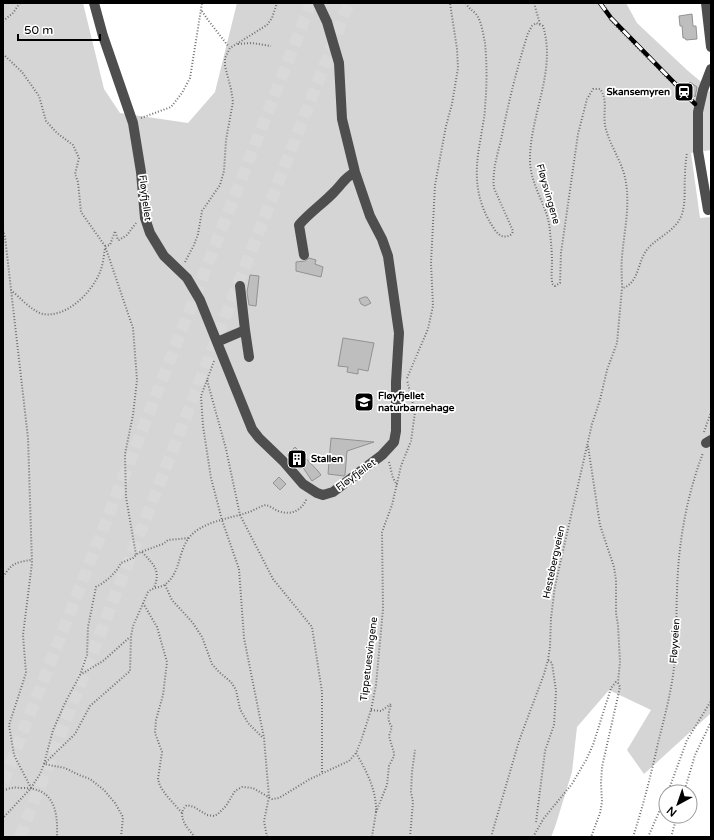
<svg xmlns="http://www.w3.org/2000/svg" width="714" height="840" viewBox="0 0 714 840" font-family="'Varela Round',sans-serif">
	<style>
		.green { fill: #d5d5d5 }
		.building { fill: #bebebe; stroke: #929292 }
		.lines { fill: none; stroke-linecap: round; stroke-linejoin: round }
		.highway-tunnel { stroke: #d9d9d9; stroke-width: 12; stroke-dasharray: 12 6; stroke-linecap: butt }
		.path { stroke: #707070; stroke-width: 2; stroke-dasharray: 1 2; stroke-linecap: butt }
		.minor { stroke: #4e4e4e; stroke-width: 10 }
		.rail-casing { stroke: #000; stroke-width: 4.5 }
		.rail { stroke: #fff; stroke-width: 3; stroke-dasharray: 9; stroke-linecap: butt }
		.labels { text-anchor: middle; dominant-baseline: central; stroke-width: 3.5; stroke-linejoin: round; paint-order: stroke }
		.poi-label { font-size: 10px; font-weight: bold; fill: #000; stroke: #fff; text-anchor: start }
		.street-label { font-size: 10px; fill: #000; stroke: #fff }
	</style>
	<rect width="100%" height="100%" fill="#fff"/>
	<!-- green -->
	<path class="green" d="M 3,3 L 83,3 L 104,89 L 120,113 L 188,123 L 215,92 L 237,3 L 626,3 L 637,23 L 687,70 L 707,87 L 711,94 L 711,150 L 691,153 L 700,218 L 711,217 L 711,713 L 644,774 L 627,750 L 651,710 L 609,690 L 577,727 L 572,772 L 555,827 L 551,837 L 3,837 Z"/>
	<!-- building -->
	<path class="building" d="M 692,14 L 693,26 L 696,26 L 697,39 L 686,40 L 685,38 L 683,38 L 682,26 L 680,26 L 679,16 Z
		M 690,82 L 697,87 L 695,97 L 685,88 Z
		M 309,258 L 316,260 L 315,264 L 323,267 L 321,277 L 296,271 L 296,262 L 305,261 Z
		M 250,275 L 259,276 L 256,306 L 249,305 L 247,292 Z
		M 364,297 L 367,297 L 371,303 L 365,306 L 361,304 L 359,299 Z
		M 343,338 L 374,343 L 368,371 L 358,369 L 358,374 L 347,372 L 348,367 L 338,366 Z
		M 331,438 L 374,442 L 347,451 L 345,475 L 344,476 L 328,474 Z
		M 295,447 L 318,471 L 321,475 L 312,481 L 302,466 L 300,469 L 296,466 L 287,455 Z
		M 279,477 L 286,484 L 280,490 L 273,483 Z"/>
	<g class="lines">
		<!-- highway-tunnel -->
		<path class="highway-tunnel" d="M 3,782 L 311,3
			M 20,837 L 349,3"/>
		<!-- path -->
		<path class="path" d="M 466,3 C 468,8 472,10 476,14 C 482,22 483,34 485,43 C 487,64 487,86 485,107 C 485,117 482,127 481,137 C 474,171 474,200 495,230 C 499,236 505,239 512,234 L 513,231 L 494,188 C 492,172 497,156 501,140 C 508,104 517,68 528,33 L 532,26 L 536,23 L 543,26 C 557,72 529,116 530,162 C 531,187 549,208 550,232 C 551,242 552,253 552,263 C 552,269 551,275 552,281 C 552,285 553,284 555,286 L 560,283 L 561,253 L 578,134 L 587,99 L 593,89 L 600,89 C 608,99 603,113 605,125 C 609,146 623,161 626,183 C 630,208 624,232 622,257 C 621,267 622,277 622,288 C 638,285 638,262 646,251 C 656,237 676,232 682,214 C 686,202 684,187 685,175 C 685,167 686,160 687,153
			M 534,3 L 540,24
			M 602,3 L 612,17 L 610,20 L 680,91
			M 202,11 L 208,20 L 229,47
			M 3,21 L 13,13 L 20,3
			M 238,44 L 252,43 L 271,46
			M 3,54 L 22,72 L 39,96 L 46,121 L 57,133 L 73,145 L 79,158 L 75,174 L 78,182 L 81,212 L 105,246 L 133,328 L 137,380 L 133,415 L 125,454 L 126,497 L 136,555
			M 141,118 L 171,107 L 182,93 L 190,78 L 202,3
			M 3,230 L 5,237 L 28,438 L 32,563 L 23,635 L 26,673 L 9,725 L 14,755 L 31,788 L 3,818
			M 105,246 L 110,245 L 115,231 L 118,240 L 119,240 L 127,235 L 136,223
			M 185,262 L 194,245 L 198,234 L 202,211 L 220,185 L 224,171 L 226,140 L 233,102 L 231,89 L 225,66 L 225,58 L 230,48 L 267,25 L 272,18 L 277,3
			M 11,290 C 19,297 33,312 43,314 C 67,318 92,292 100,272 C 103,265 104,255 105,248
			M 214,361 L 207,380 L 226,449 L 240,515 L 273,579 L 312,627 L 322,692 L 322,774
			M 407,378 L 428,329 L 433,306 L 431,263 L 435,185 L 446,126 L 452,104 L 458,68 L 457,49 L 450,3
			M 207,380 L 201,396 L 203,426 L 211,478 L 222,520 L 239,569 L 244,638 L 264,738 L 269,797 L 264,821 L 267,837
			M 704,432 L 711,412
			M 588,446 L 600,525 L 614,567 L 616,580 L 616,613 L 618,625 L 620,662 L 618,682
			M 389,462 L 393,478 L 397,485
			M 142,552 C 154,565 161,570 154,588
			M 3,577 C 12,563 16,562 32,560
			M 165,585 L 172,600 L 193,623 L 202,637 L 212,664 L 219,672 L 231,682 L 236,690 L 240,709 L 248,723 L 263,738
			M 143,603 L 157,627 L 167,662 L 163,695 L 156,720 L 155,733 L 162,752 L 158,779 L 160,786 L 166,795 L 182,813
			M 80,675 L 103,661 L 130,637
			M 371,710 L 381,711 L 391,704 C 389,713 386,719 392,727 L 389,736 L 394,753 L 394,756 L 389,766 L 387,785 L 376,812
			M 356,753 C 366,770 377,791 376,812 C 375,820 373,829 372,837
			M 31,788 L 40,774 L 44,764 L 75,734 L 90,706 L 130,671 L 131,636 L 133,626 L 148,592 C 154,586 162,589 169,581 C 180,569 179,552 188,539 C 201,521 230,519 249,512 C 255,510 260,506 266,505 C 270,506 274,509 278,511 C 292,516 302,510 307,498
			M 3,790 C 6,790 9,788 12,788 C 15,787 18,788 21,788 C 54,787 58,810 57,837
			M 668,792 L 687,740 L 711,701
			M 684,792 L 695,755 L 711,722
			M 536,822 L 545,751 L 554,725 L 556,691 L 552,663 L 548,660
			M 121,837 L 123,817 L 115,803 L 104,790 L 90,779 L 79,775 L 65,768 L 44,764 L 53,730 L 65,703 L 80,675 L 87,655 L 88,627 L 96,587 C 106,582 116,573 121,563 L 133,558 L 138,553 L 163,544 L 168,540 L 189,538
			M 195,837 C 188,829 175,815 187,805 L 194,807 L 207,815 L 214,816 L 218,814 L 226,806 L 235,791 L 242,787 L 253,788 L 272,799 L 279,798 L 310,779 L 349,761 L 356,753 L 361,741 L 371,710 L 376,685 L 383,609 L 382,532 L 392,505 L 401,466 L 411,441 L 415,412 L 407,380
			M 410,837 L 413,802 L 411,792 L 412,772 L 415,750
			M 491,837 L 519,741 L 544,674 L 548,660 L 550,647 L 551,618 L 555,586 L 592,424 L 600,400 L 607,370 L 617,343 L 622,288
			M 533,837 L 544,818 L 572,784 L 586,760 L 593,745 L 611,688 L 616,682 L 618,683 L 620,687 L 602,767 L 601,783 L 602,802 L 600,813 L 591,837
			M 633,837 C 643,806 651,775 658,743 C 665,715 673,686 675,657 C 677,635 676,614 677,593 C 678,545 686,498 703,453
			M 648,837 L 666,796
			M 671,837 L 677,816"/>
		<!-- minor -->
		<path class="minor" d="M 94,3 L 103,36 L 133,123 L 141,172 L 145,218 L 150,233 L 164,256 L 187,278 L 200,300 L 252,429 L 259,438 L 284,462 L 303,484 L 317,493 L 323,495 L 333,492 L 382,455 L 394,442 L 396,431 L 396,382 L 399,333 L 388,256 L 382,239 L 370,216 L 355,172 L 342,119 L 339,63 L 327,22 L 318,3
			M 706,3 L 711,47
			M 708,210 L 698,151 L 698,112 L 703,90 L 711,69
			M 304,255 L 299,225 C 310,212 324,203 335,191 C 344,182 343,179 355,172
			M 245,330 L 249,357
			M 217,342 L 245,330 L 240,286
			M 706,443 L 711,440"/>
		<!-- rail casing -->
		<g class="rail-casing">
			<path id="rail" d="M 600,3 L 611,18 L 695,104"/>
		</g>
		<!-- rail -->
		<use href="#rail" class="rail"/>
	</g>
	<!-- icons -->
	<defs>
		<g id="station-square" transform="scale(1)"><rect x="-9" y="-9" width="18" height="18" rx="4" fill="#000" stroke="#fff"/><path d="M-3-6H3Q5-6 5-4V2Q5 4 3 4L4.5 6H3L1.5 4h-3L-3 6H-4.5L-3 4Q-5 4-5 2V-4Q-5-6-3-6ZM-3.5-4v3h7v-3ZM-3.5 1v1.5H-2V1ZM2 1v1.5H3.5V1Z" fill="#fff"/></g>
		<g id="school-square" transform="scale(1)"><rect x="-9" y="-9" width="18" height="18" rx="4" fill="#000" stroke="#fff"/><path d="M0-5L7-2L0 1L-7-2ZM-4 1L0 2.5L4 1V4Q0 6-4 4Z" fill="#fff"/></g>
		<g id="building-square" transform="scale(1)"><rect x="-9" y="-9" width="18" height="18" rx="4" fill="#000" stroke="#fff"/><path d="M-4-6H4V6H1V3H-1V6H-4ZM-2.5-4.3h1.7v1.8h-1.7ZM.8-4.3h1.7v1.8H.8ZM-2.5-1h1.7V.8h-1.7ZM.8-1h1.7V.8H.8Z" fill="#fff"/></g>
	</defs>
	<g fill-rule="evenodd">
		<use href="#station-square" x="684" y="92"/>
		<use href="#school-square" x="364" y="402"/>
		<use href="#building-square" x="297" y="459"/>
	</g>
	<g class="labels">
		<!-- poi labels -->
		<g class="poi-label">
			<text x="670" y="92" text-anchor="end">Skansemyren</text>
			<text x="378" y="396">Fløyfjellet<tspan x="378" dy="12">naturbarnehage</tspan></text>
			<text x="311" y="459">Stallen</text>
		</g>
		<!-- street labels -->
		<g class="street-label">
			<text transform="translate(548 194) rotate(74)">Fløysvingene</text>
			<text transform="translate(145 198) rotate(83)">Fløyfjellet</text>
			<text transform="translate(356 475) rotate(-36)">Fløyfjellet</text>
			<text transform="translate(554 562) rotate(-78)">Hestebergveien</text>
			<text transform="translate(675 641) rotate(-86)">Fløyveien</text>
			<text transform="translate(369 659) rotate(-83)">Tippetuesvingene</text>
		</g>
	</g>
	<!-- border -->
	<rect width="714" height="840" fill="none" stroke="#000000" stroke-width="8"/>
	<!-- north arrow -->
	<g transform="translate(678 804) rotate(220)"><circle r="19" fill="#ffffff" stroke="#999999"/>
	<path d="M0-3L7 15L0 10L-7 15Z" fill="#000000"/>
	<text y="-6" font-size="11" font-weight="bold" text-anchor="middle" fill="#000000">N</text>
	</g>
	<!-- scale -->
	<path d="M18 34v6h82v-6" fill="none" stroke="#000000" stroke-width="2"/>
	<text x="24" y="34" font-size="12" fill="#000000" stroke="#ffffff" stroke-width="3" paint-order="stroke">50 m</text>
</svg>
